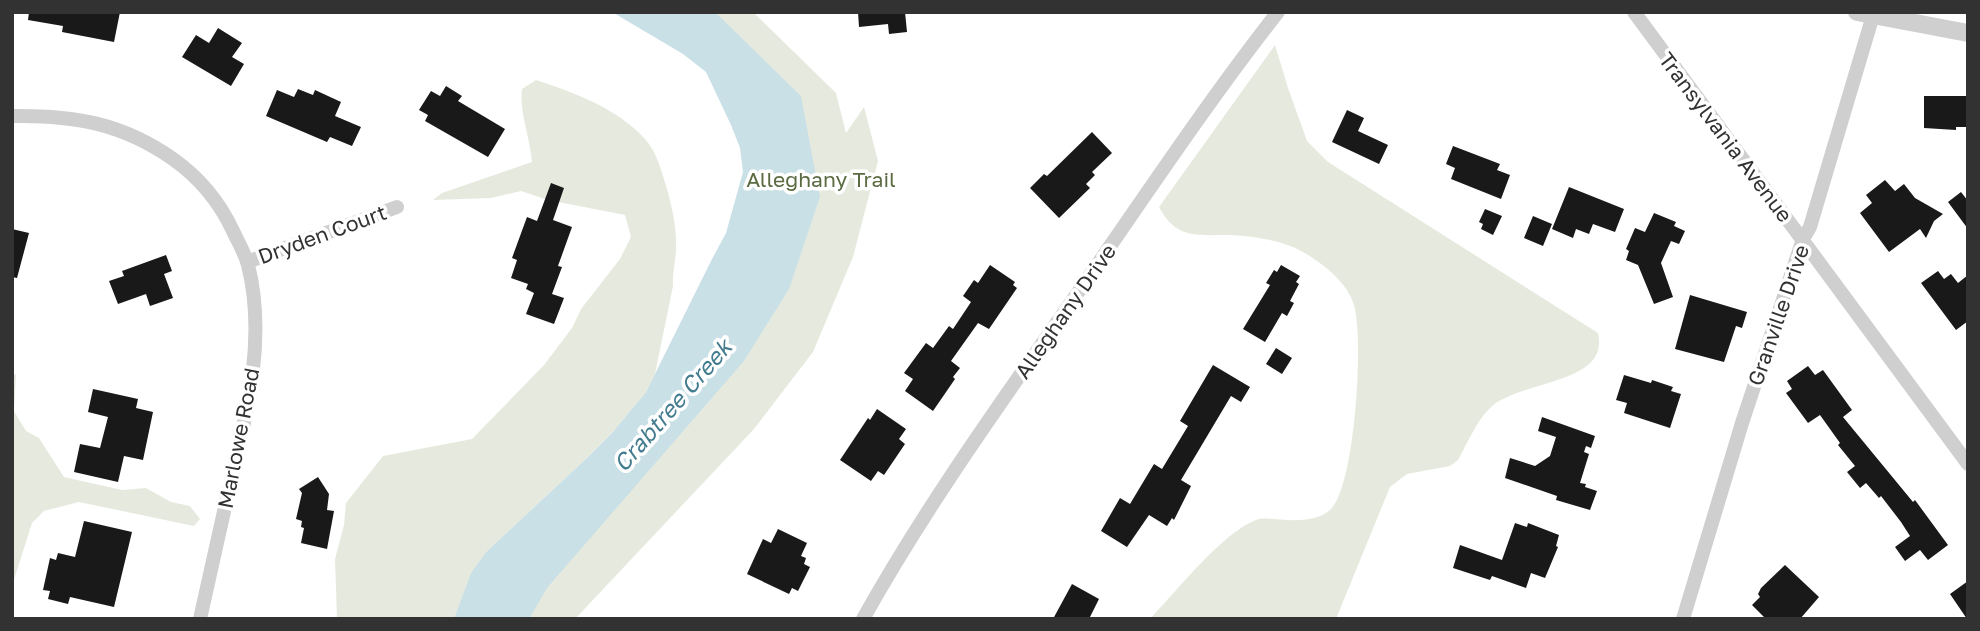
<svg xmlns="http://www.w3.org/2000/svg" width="1980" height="631" viewBox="0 0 1980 631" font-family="'Golos Text',sans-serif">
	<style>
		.green { fill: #e6eade }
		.water { fill: #cae0e7 }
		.building { fill: #191919 }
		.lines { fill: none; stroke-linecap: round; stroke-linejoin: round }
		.minor { stroke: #cfcfcf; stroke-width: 14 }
		.tertiary { stroke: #cfcfcf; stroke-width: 18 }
		.labels { text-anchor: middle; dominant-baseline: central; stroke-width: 7; stroke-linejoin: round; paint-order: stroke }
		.street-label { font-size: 21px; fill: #323232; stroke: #fff }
		.park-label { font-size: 21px; fill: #5b6b42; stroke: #fff }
		.water-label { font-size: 23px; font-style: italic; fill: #447c8f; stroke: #fff }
	</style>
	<rect width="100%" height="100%" fill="#fff"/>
	<!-- green -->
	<path class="green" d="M 653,12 L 753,12 L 836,93 L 846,133 L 864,107 L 878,161 L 853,257 L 813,352 L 754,429 L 575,619 L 487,619 L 685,375 L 773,147 L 709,47 Z
		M 1275,45 L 1288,88 L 1307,141 L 1328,162 L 1598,333 C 1611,386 1515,380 1489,409 C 1476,422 1467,444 1458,460 L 1450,466 L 1407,474 L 1390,487 L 1336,619 L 1150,619 C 1176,592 1225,529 1259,519 C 1264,518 1271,519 1275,519 C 1292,521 1318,522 1331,509 C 1355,486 1364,338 1354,305 C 1347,283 1327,267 1308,255 C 1285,240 1254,236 1227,235 C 1196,235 1176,239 1159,207 Z
		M 536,80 C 575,93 617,108 645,139 C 657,152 662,173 667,189 C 672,207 677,229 676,248 C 676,261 672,272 673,286 L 655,374 L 646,392 L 612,433 L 587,458 L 487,551 L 454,619 L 337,619 L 335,559 L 344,525 L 346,503 L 383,456 L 472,439 L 544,365 L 572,328 L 581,309 L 620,259 L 631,237 L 625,215 L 548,200 L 521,191 L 491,198 L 433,200 L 442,193 L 532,162 C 530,137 519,112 522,89 Z
		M 12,373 L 16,375 L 14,411 L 26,431 L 39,438 L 64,477 L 122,490 L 146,488 L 171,502 L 190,506 L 200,519 L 194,526 L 79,502 L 44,511 L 32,523 L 12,586 Z"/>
	<!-- water -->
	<path class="water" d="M 612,12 L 715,12 L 801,96 L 820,197 L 789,289 L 744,361 L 547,588 L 529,619 L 454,619 L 471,573 L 487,551 L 587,458 L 612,433 L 646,392 L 712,259 L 726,233 L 743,172 L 740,148 L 731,125 L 706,72 L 683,54 Z"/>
	<!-- building -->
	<path class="building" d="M 29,12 L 120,12 L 114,42 L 62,32 L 63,26 L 28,20 Z
		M 858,12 L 905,12 L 907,32 L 889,34 L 888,24 L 859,27 Z
		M 218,28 L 242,43 L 232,57 L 244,64 L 231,86 L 182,57 L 196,35 L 209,43 Z
		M 446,86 L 462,96 L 458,101 L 505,129 L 488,157 L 425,121 L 428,115 L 419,110 L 431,91 L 440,96 Z
		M 298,89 L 313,95 L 315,90 L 341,102 L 335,116 L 361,127 L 352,146 L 330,137 L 327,142 L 266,116 L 277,90 L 294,97 Z
		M 1924,96 L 1968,96 L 1968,127 L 1956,127 L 1956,130 L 1924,128 Z
		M 1347,110 L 1364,118 L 1358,131 L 1388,145 L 1379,164 L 1332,142 Z
		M 1092,132 L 1112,153 L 1092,172 L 1095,175 L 1086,184 L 1090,188 L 1059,218 L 1030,188 L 1044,174 L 1047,176 Z
		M 1453,146 L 1500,164 L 1497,170 L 1510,175 L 1501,199 L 1451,179 L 1455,168 L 1446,164 Z
		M 1885,180 L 1895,191 L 1904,184 L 1915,198 L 1943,214 L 1934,221 L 1926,238 L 1920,229 L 1889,252 L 1860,213 L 1872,203 L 1866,195 Z
		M 551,183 L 564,188 L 553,220 L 572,227 L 558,266 L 562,267 L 552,294 L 564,298 L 554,324 L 526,314 L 534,293 L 526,289 L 528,284 L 511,278 L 517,260 L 512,258 L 527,217 L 537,221 Z
		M 1569,187 L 1624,209 L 1615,232 L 1593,224 L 1589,234 L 1576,229 L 1573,238 L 1552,229 Z
		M 1961,192 L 1968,201 L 1968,229 L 1948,202 Z
		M 1485,209 L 1502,216 L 1493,235 L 1481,229 L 1483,224 L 1479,222 Z
		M 1654,213 L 1676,222 L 1674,226 L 1685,231 L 1679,244 L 1671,241 L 1661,263 L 1673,297 L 1654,304 L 1638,265 L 1626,260 L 1629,251 L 1626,249 L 1635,228 L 1645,232 Z
		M 1533,216 L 1552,224 L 1543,246 L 1524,238 Z
		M 12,229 L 29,233 L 17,278 L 12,277 Z
		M 166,255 L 172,271 L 164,274 L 173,298 L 150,306 L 146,294 L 118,304 L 109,281 L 124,276 L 122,271 Z
		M 990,265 L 1015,282 L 1013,285 L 1017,288 L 989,329 L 978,323 L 951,361 L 960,368 L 953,377 L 955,379 L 933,411 L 905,391 L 913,379 L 904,373 L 926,343 L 933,348 L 949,326 L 953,329 L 971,302 L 963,296 L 974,280 L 978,283 Z
		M 1281,265 L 1300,276 L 1296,282 L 1299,284 L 1290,301 L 1294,303 L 1287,316 L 1282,313 L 1265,342 L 1243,329 L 1270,285 L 1266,283 L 1274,270 L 1277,272 Z
		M 1938,271 L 1944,279 L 1951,274 L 1958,283 L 1968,275 L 1968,321 L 1956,330 L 1921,283 Z
		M 1690,295 L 1747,312 L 1742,328 L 1736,326 L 1724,362 L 1675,349 Z
		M 1276,348 L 1292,358 L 1282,374 L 1266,364 Z
		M 1213,365 L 1250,387 L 1241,402 L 1231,396 L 1181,480 L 1191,486 L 1174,520 L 1172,518 L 1167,526 L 1149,515 L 1127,547 L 1101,531 L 1120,498 L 1130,504 L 1154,464 L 1162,469 L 1188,426 L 1180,421 Z
		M 1808,366 L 1815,375 L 1823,370 L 1852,410 L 1843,417 L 1913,502 L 1915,500 L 1948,545 L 1928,560 L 1920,550 L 1905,561 L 1895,547 L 1910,536 L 1901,522 L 1881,496 L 1879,498 L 1866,483 L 1860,488 L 1847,472 L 1855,466 L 1838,445 L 1840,443 L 1820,415 L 1808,423 L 1786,393 L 1792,389 L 1787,381 Z
		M 1624,375 L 1651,383 L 1652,380 L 1673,387 L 1671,391 L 1681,394 L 1670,428 L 1624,413 L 1627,403 L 1616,400 Z
		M 93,389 L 138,399 L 136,408 L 153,412 L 143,460 L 124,456 L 118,482 L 74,472 L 80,444 L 100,448 L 108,417 L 88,412 Z
		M 877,409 L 906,429 L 899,439 L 905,444 L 884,475 L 878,471 L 871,481 L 840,460 L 868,418 L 870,420 Z
		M 1542,417 L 1595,436 L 1591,448 L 1586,446 L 1584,452 L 1589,454 L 1580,483 L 1586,484 L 1585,487 L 1597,491 L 1590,510 L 1556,500 L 1557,496 L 1505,478 L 1510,458 L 1535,466 L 1550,456 L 1556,437 L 1538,431 Z
		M 318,477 L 329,494 L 327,510 L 334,511 L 327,549 L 301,543 L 304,528 L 301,527 L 302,521 L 296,519 L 302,493 L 299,489 Z
		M 84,521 L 132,532 L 114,607 L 70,597 L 68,604 L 48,599 L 50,591 L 43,590 L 50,558 L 56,560 L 58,553 L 75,557 Z
		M 1515,523 L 1527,527 L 1528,523 L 1559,535 L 1556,546 L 1558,547 L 1545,578 L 1531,573 L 1526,588 L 1492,576 L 1490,580 L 1453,568 L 1460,545 L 1502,560 Z
		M 778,529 L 807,543 L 801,556 L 806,558 L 804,564 L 810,567 L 798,591 L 792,588 L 789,594 L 747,574 L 763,539 L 771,543 Z
		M 1785,565 L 1819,597 L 1800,619 L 1766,619 L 1752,605 L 1760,597 L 1758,594 L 1761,588 Z
		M 1968,581 L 1968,619 L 1967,619 L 1950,594 Z
		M 1072,584 L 1099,599 L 1089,619 L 1053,619 Z"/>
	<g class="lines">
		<!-- minor -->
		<path class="minor" d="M 1634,12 L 1968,464
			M 12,116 C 73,115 122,123 173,159 C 200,178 219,201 233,231 C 238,242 245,253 248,265 C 267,339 246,417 229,489 C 219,532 210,576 200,619
			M 247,262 L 397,207
			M 863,619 C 925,508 999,405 1072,301 C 1140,204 1205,105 1278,12
			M 1683,619 L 1742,423 L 1803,239 L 1810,227 L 1874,12"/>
		<!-- tertiary -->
		<path class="tertiary" d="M 1857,12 L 1968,33"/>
	</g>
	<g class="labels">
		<!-- street labels -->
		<g class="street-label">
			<text transform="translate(1726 137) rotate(53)">Transylvania Avenue</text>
			<text transform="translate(322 234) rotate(-20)">Dryden Court</text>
			<text transform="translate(1065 311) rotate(-55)">Alleghany Drive</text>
			<text transform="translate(1778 315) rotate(-71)">Granville Drive</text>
			<text transform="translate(238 438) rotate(-79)">Marlowe Road</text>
		</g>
		<!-- park labels -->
		<g class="park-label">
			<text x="821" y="179">Alleghany Trail</text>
		</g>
		<!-- water labels -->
		<g class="water-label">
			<text transform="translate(672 405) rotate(-49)">Crabtree Creek</text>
		</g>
	</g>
	<!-- border -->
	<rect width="1980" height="631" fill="none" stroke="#323232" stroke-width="28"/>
</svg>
